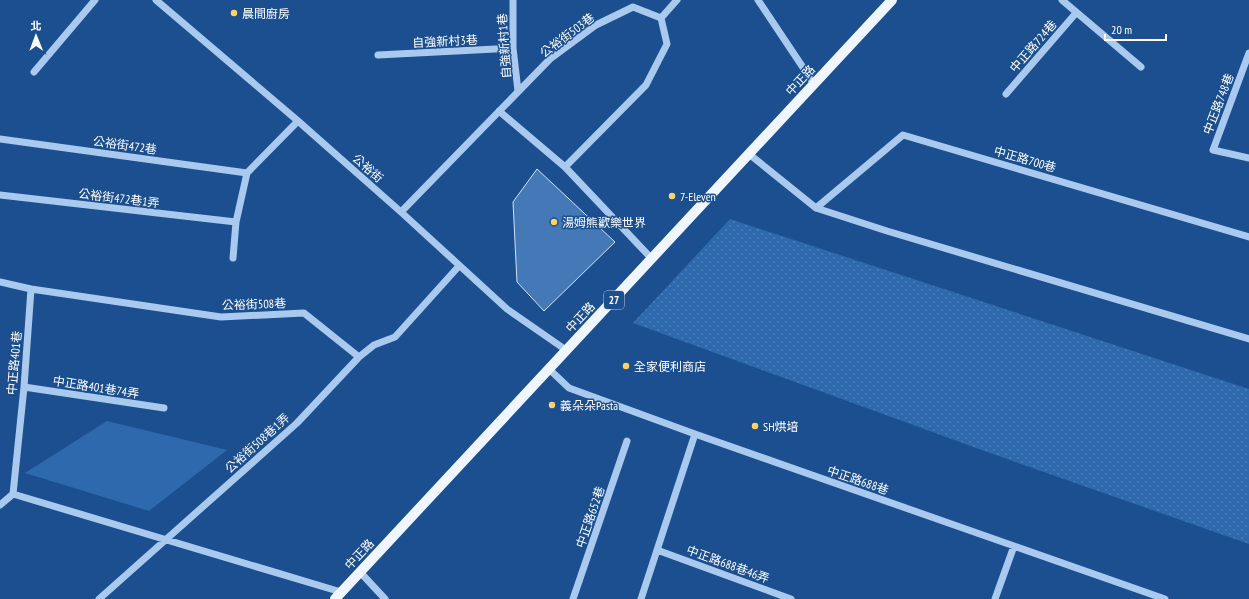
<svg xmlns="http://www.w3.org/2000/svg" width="1249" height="599" viewBox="0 0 1249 599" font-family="'PT Sans Narrow','Noto Sans TC',sans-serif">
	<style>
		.grass { fill: url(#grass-dots) }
		.green { fill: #2e69ad }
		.building { fill: #4478b7; stroke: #cfe3fa }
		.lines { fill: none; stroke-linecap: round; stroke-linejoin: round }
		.minor { stroke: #a9c9ee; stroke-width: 7 }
		.major { stroke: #f0f6ff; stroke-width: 10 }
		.poi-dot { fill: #ffd166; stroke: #1b4f8f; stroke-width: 1.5 }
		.labels { text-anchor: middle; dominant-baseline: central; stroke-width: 3; stroke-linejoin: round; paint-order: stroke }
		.shield { fill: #1b4f8f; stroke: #bbcadd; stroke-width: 1 }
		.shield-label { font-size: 11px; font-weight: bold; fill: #fff }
		.poi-label { font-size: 12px; fill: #fff; stroke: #1b4f8f; text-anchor: start }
		.street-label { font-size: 12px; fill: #fff; stroke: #1b4f8f }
	</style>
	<defs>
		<pattern id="grass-dots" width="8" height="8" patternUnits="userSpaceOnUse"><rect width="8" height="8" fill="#2e69ad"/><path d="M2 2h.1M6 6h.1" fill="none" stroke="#4d80b9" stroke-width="1.8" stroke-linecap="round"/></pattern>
	</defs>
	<rect width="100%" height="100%" fill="#1b4f8f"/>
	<!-- grass -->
	<path class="grass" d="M 730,219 L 1249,389 L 1249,544 L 990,453 L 633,323 Z"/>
	<!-- green -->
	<path class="green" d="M 107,421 L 227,450 L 149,511 L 25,473 Z"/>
	<!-- building -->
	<path class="building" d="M 537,169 L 615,242 L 544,311 L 517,282 L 513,202 Z"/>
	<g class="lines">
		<!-- minor -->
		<path class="minor" d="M 156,0 L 298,121 L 401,212 L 507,309 L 566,350
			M 513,0 L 513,48 L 518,91
			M 758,0 L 814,84
			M 1062,0 L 1141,67
			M 661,18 L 677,0
			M 1249,53 L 1213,150 L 1249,158
			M 378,55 L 513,48
			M 34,72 L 95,0
			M 1006,94 L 1076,13
			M 499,111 L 565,167 L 652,259
			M 0,139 L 247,173
			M 749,154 L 816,208 L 887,231 L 1249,339
			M 565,167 L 646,85 L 667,44 L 661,18
			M 0,195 L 236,222
			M 816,208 L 903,135 L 1249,237
			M 401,212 L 550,59 L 596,25 L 633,7 L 661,18
			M 233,258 L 236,222 L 247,173 L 298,121
			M 0,282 L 31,289 L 221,317 L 304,313 L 359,357
			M 549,369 L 569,388 L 695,434 L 1165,599
			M 24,387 L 164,408
			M 13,494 L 341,592
			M 0,505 L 13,494 L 24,387 L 31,289
			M 657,550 L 791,599
			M 360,572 L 385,599
			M 99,599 L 297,423 L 359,357 L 374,345 L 395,337 L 459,266
			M 573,599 L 627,441
			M 641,599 L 695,434
			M 995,599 L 1014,546"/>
		<!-- major -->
		<path class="major" d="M 335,599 L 892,0"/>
	</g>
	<!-- markers -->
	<g class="poi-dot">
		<circle cx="234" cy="13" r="4"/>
		<circle cx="672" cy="196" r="4"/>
		<circle cx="554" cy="222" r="4"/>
		<circle cx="626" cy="366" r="4"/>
		<circle cx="552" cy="405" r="4"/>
		<circle cx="755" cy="426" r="4"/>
	</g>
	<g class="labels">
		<!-- shield labels -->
		<rect class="shield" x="604" y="291" width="20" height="18" rx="3"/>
		<g class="shield-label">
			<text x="614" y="300">27</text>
		</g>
		<!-- poi labels -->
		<g class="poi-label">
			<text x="242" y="13">晨間廚房</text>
			<text x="680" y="196">7-Eleven</text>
			<text x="562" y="222">湯姆熊歡樂世界</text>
			<text x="634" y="366">全家便利商店</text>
			<text x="560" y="405">義朵朵Pasta</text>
			<text x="763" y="426">SH烘培</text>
		</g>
		<!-- street labels -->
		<g class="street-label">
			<text transform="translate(567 35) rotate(-37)">公裕街503巷</text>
			<text transform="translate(445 41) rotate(-3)">自強新村3巷</text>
			<text transform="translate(504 46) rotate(-94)">自強新村1巷</text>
			<text transform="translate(1033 46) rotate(-49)">中正路724巷</text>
			<text transform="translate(800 80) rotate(-47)">中正路</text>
			<text transform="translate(1218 104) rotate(-69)">中正路748巷</text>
			<text transform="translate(125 145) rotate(8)">公裕街472巷</text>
			<text transform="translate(1025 159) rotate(16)">中正路700巷</text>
			<text transform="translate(368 168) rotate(41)">公裕街</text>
			<text transform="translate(119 198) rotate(7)">公裕街472巷1弄</text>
			<text transform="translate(254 304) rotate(-2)">公裕街508巷</text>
			<text transform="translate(580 317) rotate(-47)">中正路</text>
			<text transform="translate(14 363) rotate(-85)">中正路401巷</text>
			<text transform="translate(96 387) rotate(9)">中正路401巷74弄</text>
			<text transform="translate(257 443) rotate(-42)">公裕街508巷1弄</text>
			<text transform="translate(858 480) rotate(19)">中正路688巷</text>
			<text transform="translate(590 517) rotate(-71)">中正路652巷</text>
			<text transform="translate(359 554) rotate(-47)">中正路</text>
			<text transform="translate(728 564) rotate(20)">中正路688巷46弄</text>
		</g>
	</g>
	<!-- north arrow -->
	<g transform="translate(36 36) rotate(359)" stroke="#1b4f8f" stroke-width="3" paint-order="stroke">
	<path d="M0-3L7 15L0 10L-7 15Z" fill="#ffffff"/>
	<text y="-6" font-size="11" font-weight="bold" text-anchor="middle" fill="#ffffff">北</text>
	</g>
	<!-- scale -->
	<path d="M1105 34v6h61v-6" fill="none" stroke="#ffffff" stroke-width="2"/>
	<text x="1111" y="34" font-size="12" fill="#ffffff" stroke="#1b4f8f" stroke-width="3" paint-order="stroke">20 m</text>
</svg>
